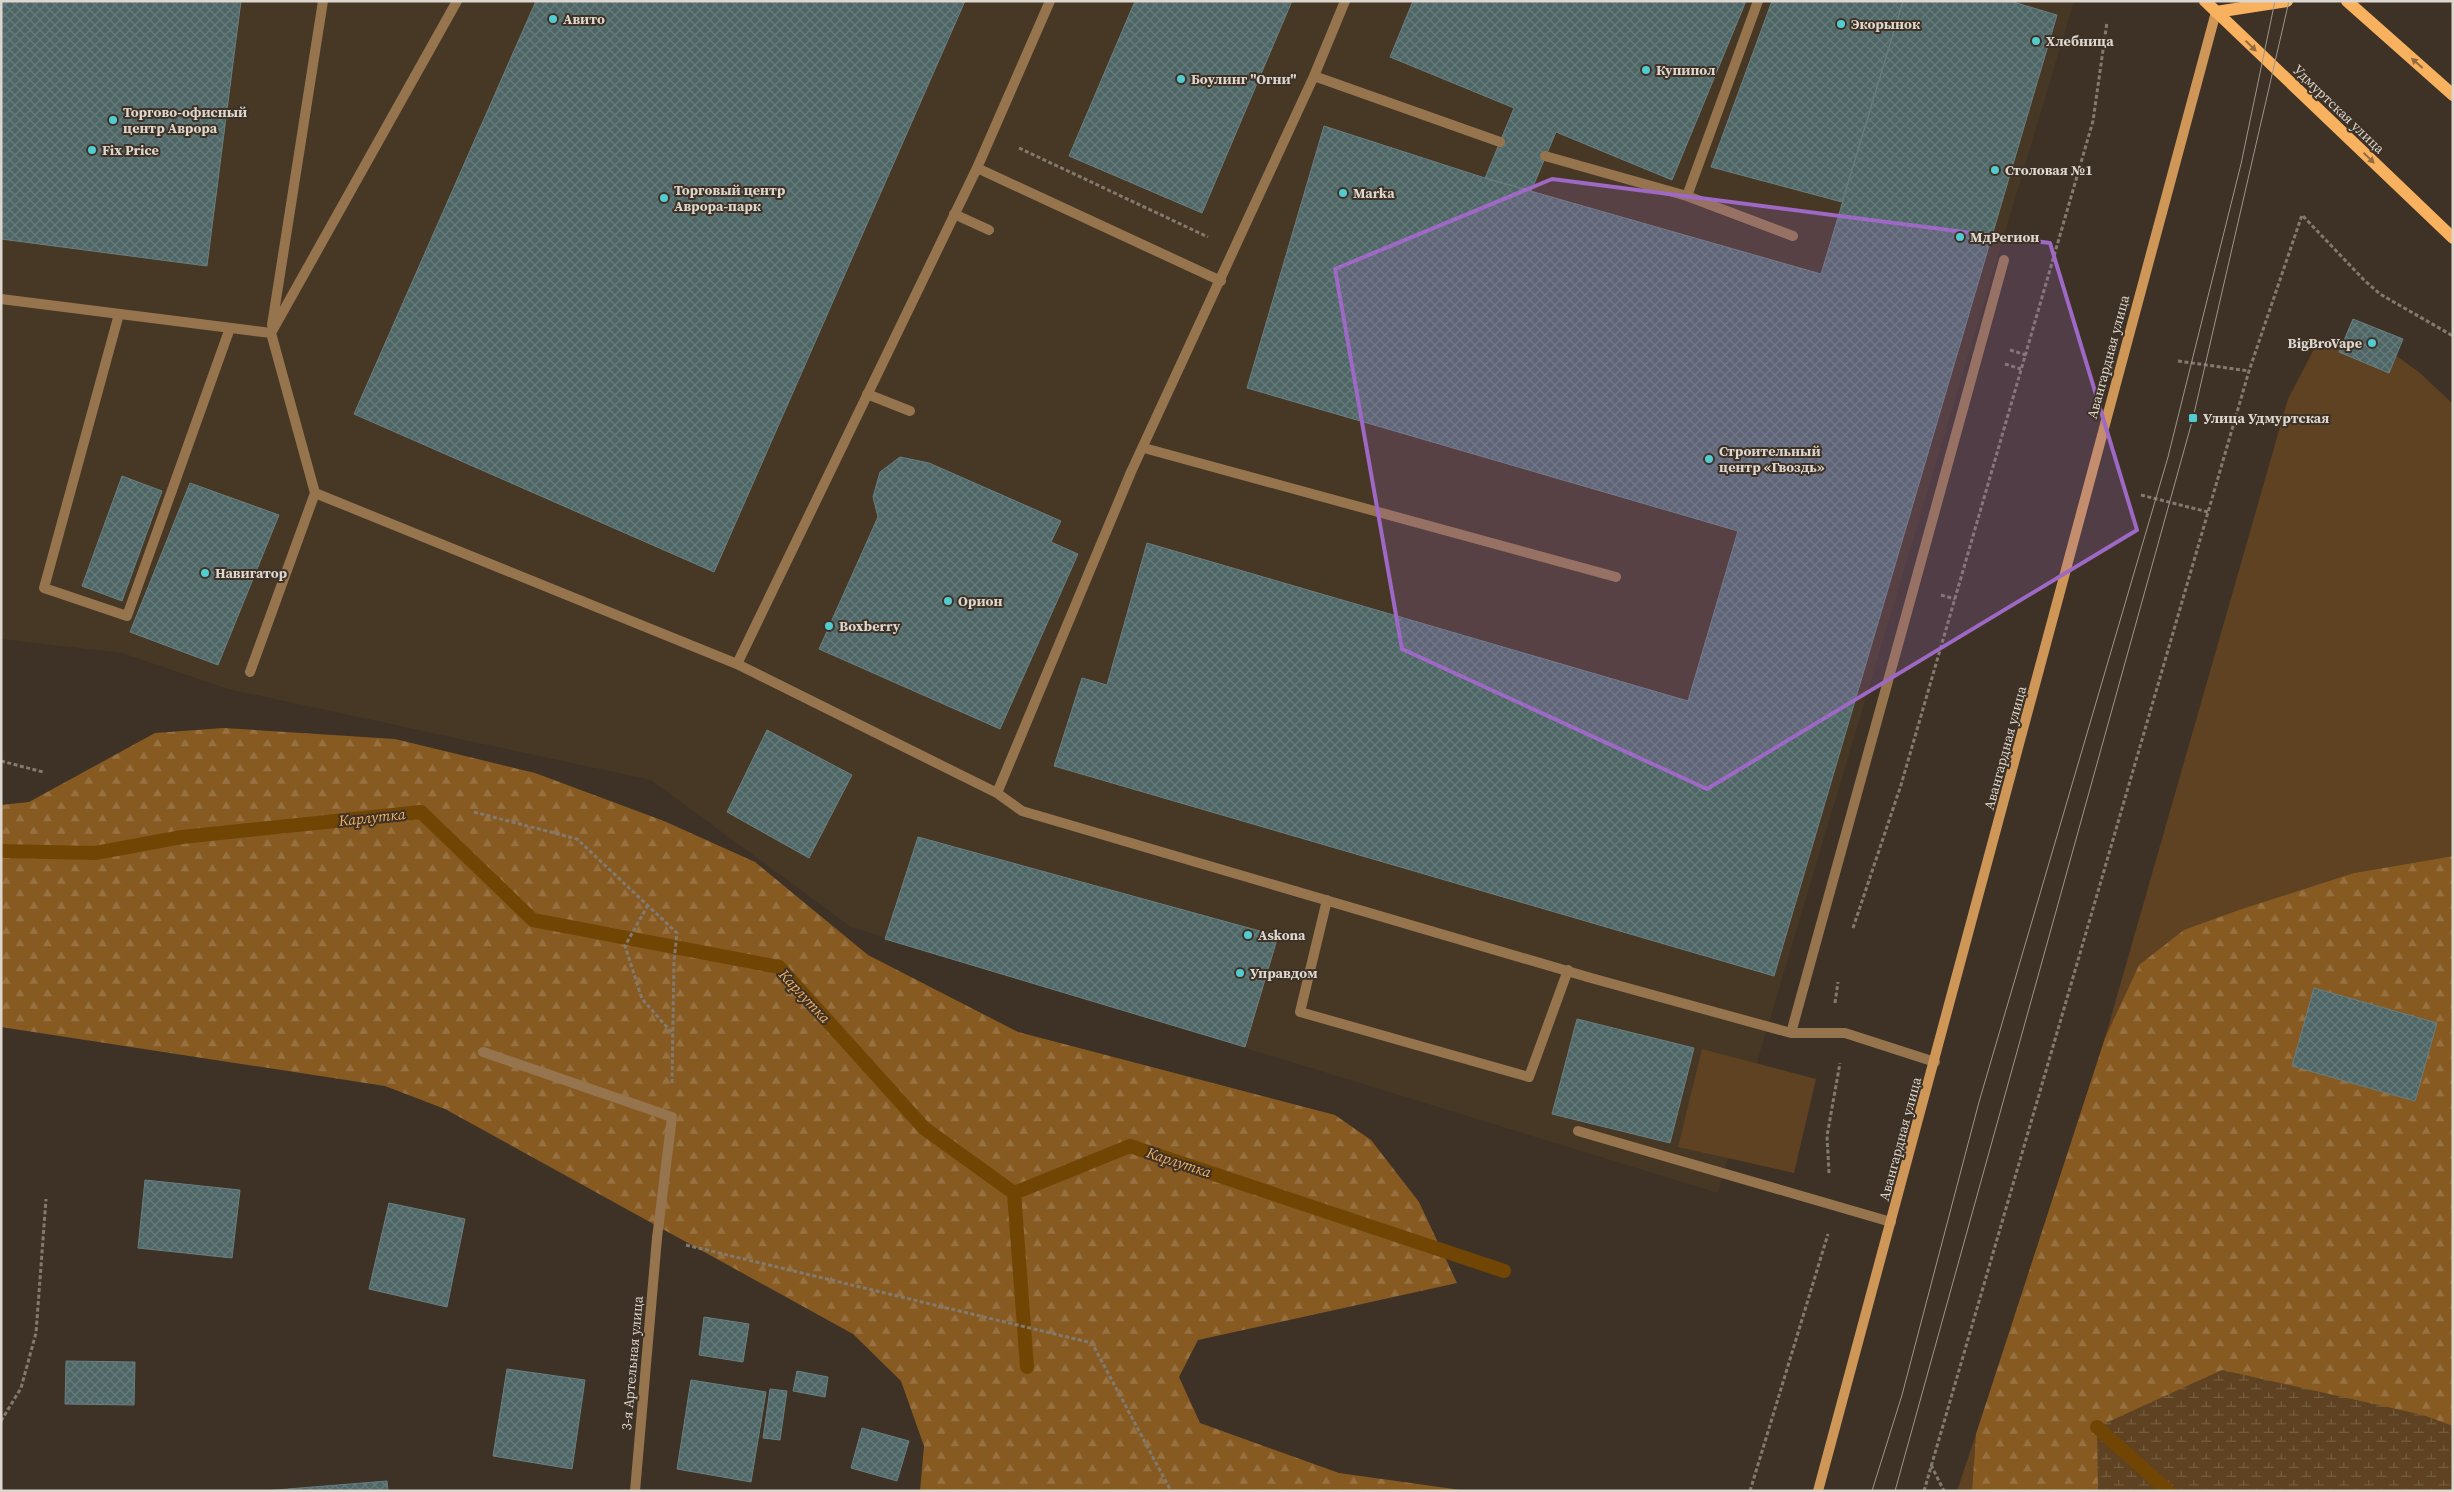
<svg xmlns="http://www.w3.org/2000/svg" width="2454" height="1492" viewBox="0 0 2454 1492" font-family="'Source Serif 4',serif">
	<style>
		.built { fill: #473725 }
		.grass { fill: #5e4222 }
		.forest { fill: url(#forest-firs) }
		.wetland { fill: url(#wetland-marsh) }
		.lines { fill: none; stroke-linecap: round; stroke-linejoin: round }
		.stream { stroke: #714605; stroke-width: 14 }
		.building { fill: url(#building-cross-hatch); stroke: #687e7f }
		.path { stroke: #837a6f; stroke-width: 3; stroke-dasharray: 4 2.5; stroke-linecap: butt }
		.lane { stroke: #96744e; stroke-width: 10 }
		.street { stroke: #96744e; stroke-width: 10 }
		.secondary { stroke: #ce9758; stroke-width: 10 }
		.primary { stroke: #f8b15e; stroke-width: 12 }
		.tram { stroke: #9d948b; stroke-width: 1 }
		.oneway { fill: #926b3f }
		.marked { fill: #9e68c5; fill-opacity: 0.2; stroke: #9e68c5; stroke-width: 4; stroke-linejoin: round }
		.poi-dot { fill: #52ccd0; stroke: #3e3226; stroke-width: 2 }
		.labels { text-anchor: middle; dominant-baseline: central; stroke-width: 4; stroke-linejoin: round; paint-order: stroke }
		.poi-label { font-size: 14px; font-weight: bold; fill: #ded7cf; stroke: #3e3226; text-anchor: start }
		.street-label { font-size: 14px; fill: #ded7cf; stroke: #3e3226 }
		.water-label { font-size: 15px; font-style: italic; fill: #f3b063; stroke: #3e3226 }
	</style>
	<defs>
		<pattern id="forest-firs" width="22" height="20" patternUnits="userSpaceOnUse" patternTransform="scale(1.25)"><rect width="22" height="20" fill="#875a22"/><path d="M5 1l3.5 6h-7zM16 11l3.5 6h-7z" fill="#987141"/></pattern>
		<pattern id="wetland-marsh" width="20" height="14" patternUnits="userSpaceOnUse" patternTransform="scale(1.25)"><rect width="20" height="14" fill="#5e4222"/><path d="M1 5h8M5 5V1M11 12h8M15 12V8" fill="none" stroke="#755d41"/></pattern>
		<pattern id="building-cross-hatch" width="8" height="8" patternUnits="userSpaceOnUse" patternTransform="scale(1.25)"><rect width="8" height="8" fill="#4f6666"/><path d="M0 0l8 8M0 8l8-8" fill="none" stroke="#687b7b"/></pattern>
	</defs>
	<rect width="100%" height="100%" fill="#3e3226"/>
	<!-- built -->
	<path class="built" d="M 1,1 L 2074,1 L 1718,1193 L 851,927 L 651,780 L 228,689 L 122,653 L 1,639 Z"/>
	<!-- grass -->
	<path class="grass" d="M 2332,341 L 2395,355 L 2420,373 L 2453,404 L 2453,856 L 2354,873 L 2139,965 L 2105,1038 L 2288,399 L 2313,351 Z
		M 1702,1049 L 1816,1079 L 1794,1173 L 1678,1147 Z
		M 1976,1434 L 1972,1491 L 1957,1491 Z"/>
	<!-- forest -->
	<path class="forest" d="M 224,728 L 395,739 L 535,773 L 664,821 L 755,862 L 868,955 L 1018,1032 L 1335,1115 L 1371,1140 L 1419,1202 L 1457,1283 L 1198,1340 L 1179,1377 L 1200,1423 L 1339,1473 L 1468,1491 L 920,1491 L 924,1446 L 901,1381 L 853,1334 L 445,1109 L 385,1086 L 1,1027 L 1,805 L 29,802 L 155,733 Z
		M 2453,856 L 2453,1491 L 1972,1491 L 1976,1434 L 2105,1038 L 2139,965 L 2184,930 L 2239,910 L 2354,873 Z"/>
	<!-- wetland -->
	<path class="wetland" d="M 2222,1370 L 2423,1415 L 2453,1426 L 2453,1491 L 2098,1491 L 2097,1427 Z"/>
	<g class="lines">
		<!-- stream -->
		<path class="stream" d="M 1,851 L 95,853 L 182,837 L 421,812 L 533,920 L 779,967 L 924,1128 L 1014,1193 L 1130,1146 L 1504,1271
			M 1014,1193 L 1027,1367
			M 2097,1427 L 2168,1491"/>
	</g>
	<!-- building -->
	<path class="building" d="M 1,1 L 241,1 L 207,266 L 1,239 Z
		M 536,1 L 965,1 L 714,572 L 354,414 Z
		M 1135,1 L 1292,1 L 1202,213 L 1069,156 Z
		M 1413,1 L 1746,1 L 1672,180 L 1556,132 L 1531,191 L 1485,178 L 1514,108 L 1390,57 Z
		M 1772,1 L 1903,1 L 1842,202 L 1711,167 Z
		M 1903,1 L 2010,1 L 2057,15 L 1774,976 L 1054,766 L 1082,678 L 1107,685 L 1147,543 L 1688,701 L 1738,531 L 1247,388 L 1324,126 L 1485,178 L 1821,274 Z
		M 2353,319 L 2403,339 L 2389,373 L 2339,352 Z
		M 900,457 L 929,463 L 1061,521 L 1051,542 L 1078,554 L 1000,729 L 819,649 L 878,517 L 873,497 L 880,472 Z
		M 122,476 L 162,491 L 122,601 L 82,586 Z
		M 190,483 L 279,515 L 218,665 L 130,632 Z
		M 767,730 L 852,775 L 809,858 L 727,812 Z
		M 918,837 L 1278,936 L 1245,1047 L 885,939 Z
		M 2314,988 L 2437,1023 L 2415,1101 L 2292,1066 Z
		M 1577,1019 L 1694,1048 L 1670,1143 L 1552,1114 Z
		M 145,1180 L 240,1190 L 232,1258 L 138,1248 Z
		M 389,1203 L 465,1219 L 447,1307 L 369,1289 Z
		M 704,1317 L 749,1324 L 743,1362 L 699,1355 Z
		M 66,1361 L 135,1362 L 134,1405 L 65,1404 Z
		M 507,1369 L 585,1380 L 572,1469 L 493,1456 Z
		M 797,1371 L 828,1377 L 825,1397 L 793,1391 Z
		M 691,1380 L 766,1392 L 751,1482 L 677,1469 Z
		M 770,1389 L 787,1391 L 780,1440 L 763,1438 Z
		M 862,1428 L 909,1441 L 897,1481 L 851,1468 Z
		M 387,1481 L 388,1491 L 263,1491 Z"/>
	<g class="lines">
		<!-- path -->
		<path class="path" d="M 1019,148 L 1208,237
			M 2010,350 L 2026,355
			M 2178,361 L 2249,371
			M 2005,364 L 2021,369
			M 2141,495 L 2208,512
			M 1941,595 L 1955,599
			M 1,761 L 43,772
			M 474,812 L 577,839 L 677,933 L 674,961 L 672,1085
			M 648,905 L 625,946 L 642,999 L 673,1034
			M 1853,928 L 1901,785 L 2093,121 L 2107,22
			M 1835,1003 L 1838,982
			M 1829,1173 L 1827,1136 L 1840,1063
			M 686,1245 L 1092,1343 L 1171,1491
			M 1,1421 L 21,1388 L 36,1333 L 46,1199
			M 1931,1465 L 1944,1491
			M 1750,1491 L 1828,1234
			M 1924,1491 L 2249,371 L 2302,215 L 2364,280 L 2380,294 L 2453,336"/>
		<!-- lane -->
		<path class="lane" d="M 1050,1 L 977,168 L 737,664 L 997,793 L 1022,811 L 1591,978 L 1791,1033 L 1845,1033 L 1935,1062
			M 1314,76 L 1345,1
			M 1545,156 L 1687,196 L 1758,1
			M 977,168 L 1221,281
			M 1687,196 L 1793,236
			M 954,214 L 989,230
			M 1,299 L 271,333 L 315,493 L 737,664
			M 119,314 L 44,588 L 127,616 L 230,328
			M 272,325 L 323,1
			M 271,333 L 457,1
			M 867,394 L 910,411
			M 1144,448 L 1616,577
			M 250,672 L 315,493
			M 997,793 L 1131,472 L 1314,76 L 1500,142
			M 1327,900 L 1300,1012 L 1529,1077 L 1568,970
			M 1791,1033 L 2004,260
			M 483,1052 L 672,1117 L 657,1238
			M 1578,1131 L 1891,1222"/>
		<!-- street -->
		<path class="street" d="M 635,1491 L 657,1238"/>
		<!-- secondary -->
		<path class="secondary" d="M 1818,1491 L 2216,12"/>
		<!-- primary -->
		<path class="primary" d="M 2205,1 L 2453,238
			M 2347,1 L 2453,95
			M 2216,12 L 2287,1"/>
		<!-- tram -->
		<path class="tram" d="M 1872,1491 L 1902,1395 L 1979,1102 L 2168,457 L 2241,164 L 2275,1
			M 1895,1491 L 2193,418 L 2289,1"/>
	</g>
	<!-- one-way arrows -->
	<defs><path id="oneway-solid" d="M-6-.8H1V-3.2L6.5 0L1 3.2V.8H-6Z" transform="scale(1.25)"/></defs>
	<g class="oneway">
		<use href="#oneway-solid" transform="translate(2251 46) rotate(44)"/>
		<use href="#oneway-solid" transform="translate(2417 63) rotate(-139)"/>
		<use href="#oneway-solid" transform="translate(2369 158) rotate(44)"/>
	</g>
	<!-- marked area -->
	<path class="marked" d="M 1552,179 L 2050,243 L 2137,530 L 1707,789 L 1402,649 L 1335,269 Z"/>
	<!-- markers -->
	<g class="poi-dot">
		<circle cx="553" cy="19" r="5"/>
		<circle cx="1841" cy="24" r="5"/>
		<circle cx="2036" cy="41" r="5"/>
		<circle cx="1646" cy="70" r="5"/>
		<circle cx="1181" cy="79" r="5"/>
		<circle cx="113" cy="120" r="5"/>
		<circle cx="92" cy="150" r="5"/>
		<circle cx="1995" cy="170" r="5"/>
		<circle cx="1343" cy="193" r="5"/>
		<circle cx="664" cy="198" r="5"/>
		<circle cx="1960" cy="237" r="5"/>
		<circle cx="2372" cy="343" r="5"/>
		<rect x="2188" y="413" width="10" height="10" rx="2.5"/>
		<circle cx="1709" cy="459" r="5"/>
		<circle cx="205" cy="573" r="5"/>
		<circle cx="948" cy="601" r="5"/>
		<circle cx="829" cy="626" r="5"/>
		<circle cx="1248" cy="935" r="5"/>
		<circle cx="1240" cy="973" r="5"/>
	</g>
	<g class="labels">
		<!-- poi labels -->
		<g class="poi-label">
			<text x="563" y="19">Авито</text>
			<text x="1851" y="24">Экорынок</text>
			<text x="2046" y="41">Хлебница</text>
			<text x="1656" y="70">Купипол</text>
			<text x="1191" y="79">Боулинг "Огни"</text>
			<text x="123" y="112">Торгово-офисный<tspan x="123" dy="16">центр Аврора</tspan></text>
			<text x="102" y="150">Fix Price</text>
			<text x="2005" y="170">Столовая №1</text>
			<text x="674" y="190">Торговый центр<tspan x="674" dy="16">Аврора-парк</tspan></text>
			<text x="1353" y="193">Marka</text>
			<text x="1970" y="237">МдРегион</text>
			<text x="2362" y="343" text-anchor="end">BigBroVape</text>
			<text x="2203" y="418">Улица Удмуртская</text>
			<text x="1719" y="451">Строительный<tspan x="1719" dy="16">центр «Гвоздь»</tspan></text>
			<text x="215" y="573">Навигатор</text>
			<text x="958" y="601">Орион</text>
			<text x="839" y="626">Boxberry</text>
			<text x="1258" y="935">Askona</text>
			<text x="1250" y="973">Управдом</text>
		</g>
		<!-- street labels -->
		<g class="street-label">
			<text transform="translate(2339 109) rotate(44)">Удмуртская улица</text>
			<text transform="translate(2108 357) rotate(-75)">Авангардная улица</text>
			<text transform="translate(2005 748) rotate(-75)">Авангардная улица</text>
			<text transform="translate(1900 1139) rotate(-75)">Авангардная улица</text>
			<text transform="translate(632 1363) rotate(-85)">3-я Артельная улица</text>
		</g>
		<!-- water labels -->
		<g class="water-label">
			<text transform="translate(372 817) rotate(-6)">Карлутка</text>
			<text transform="translate(805 996) rotate(47)">Карлутка</text>
			<text transform="translate(1179 1162) rotate(18)">Карлутка</text>
		</g>
	</g>
	<!-- border -->
	<rect width="2454" height="1492" fill="none" stroke="#ded7cf" stroke-width="5"/>
</svg>
